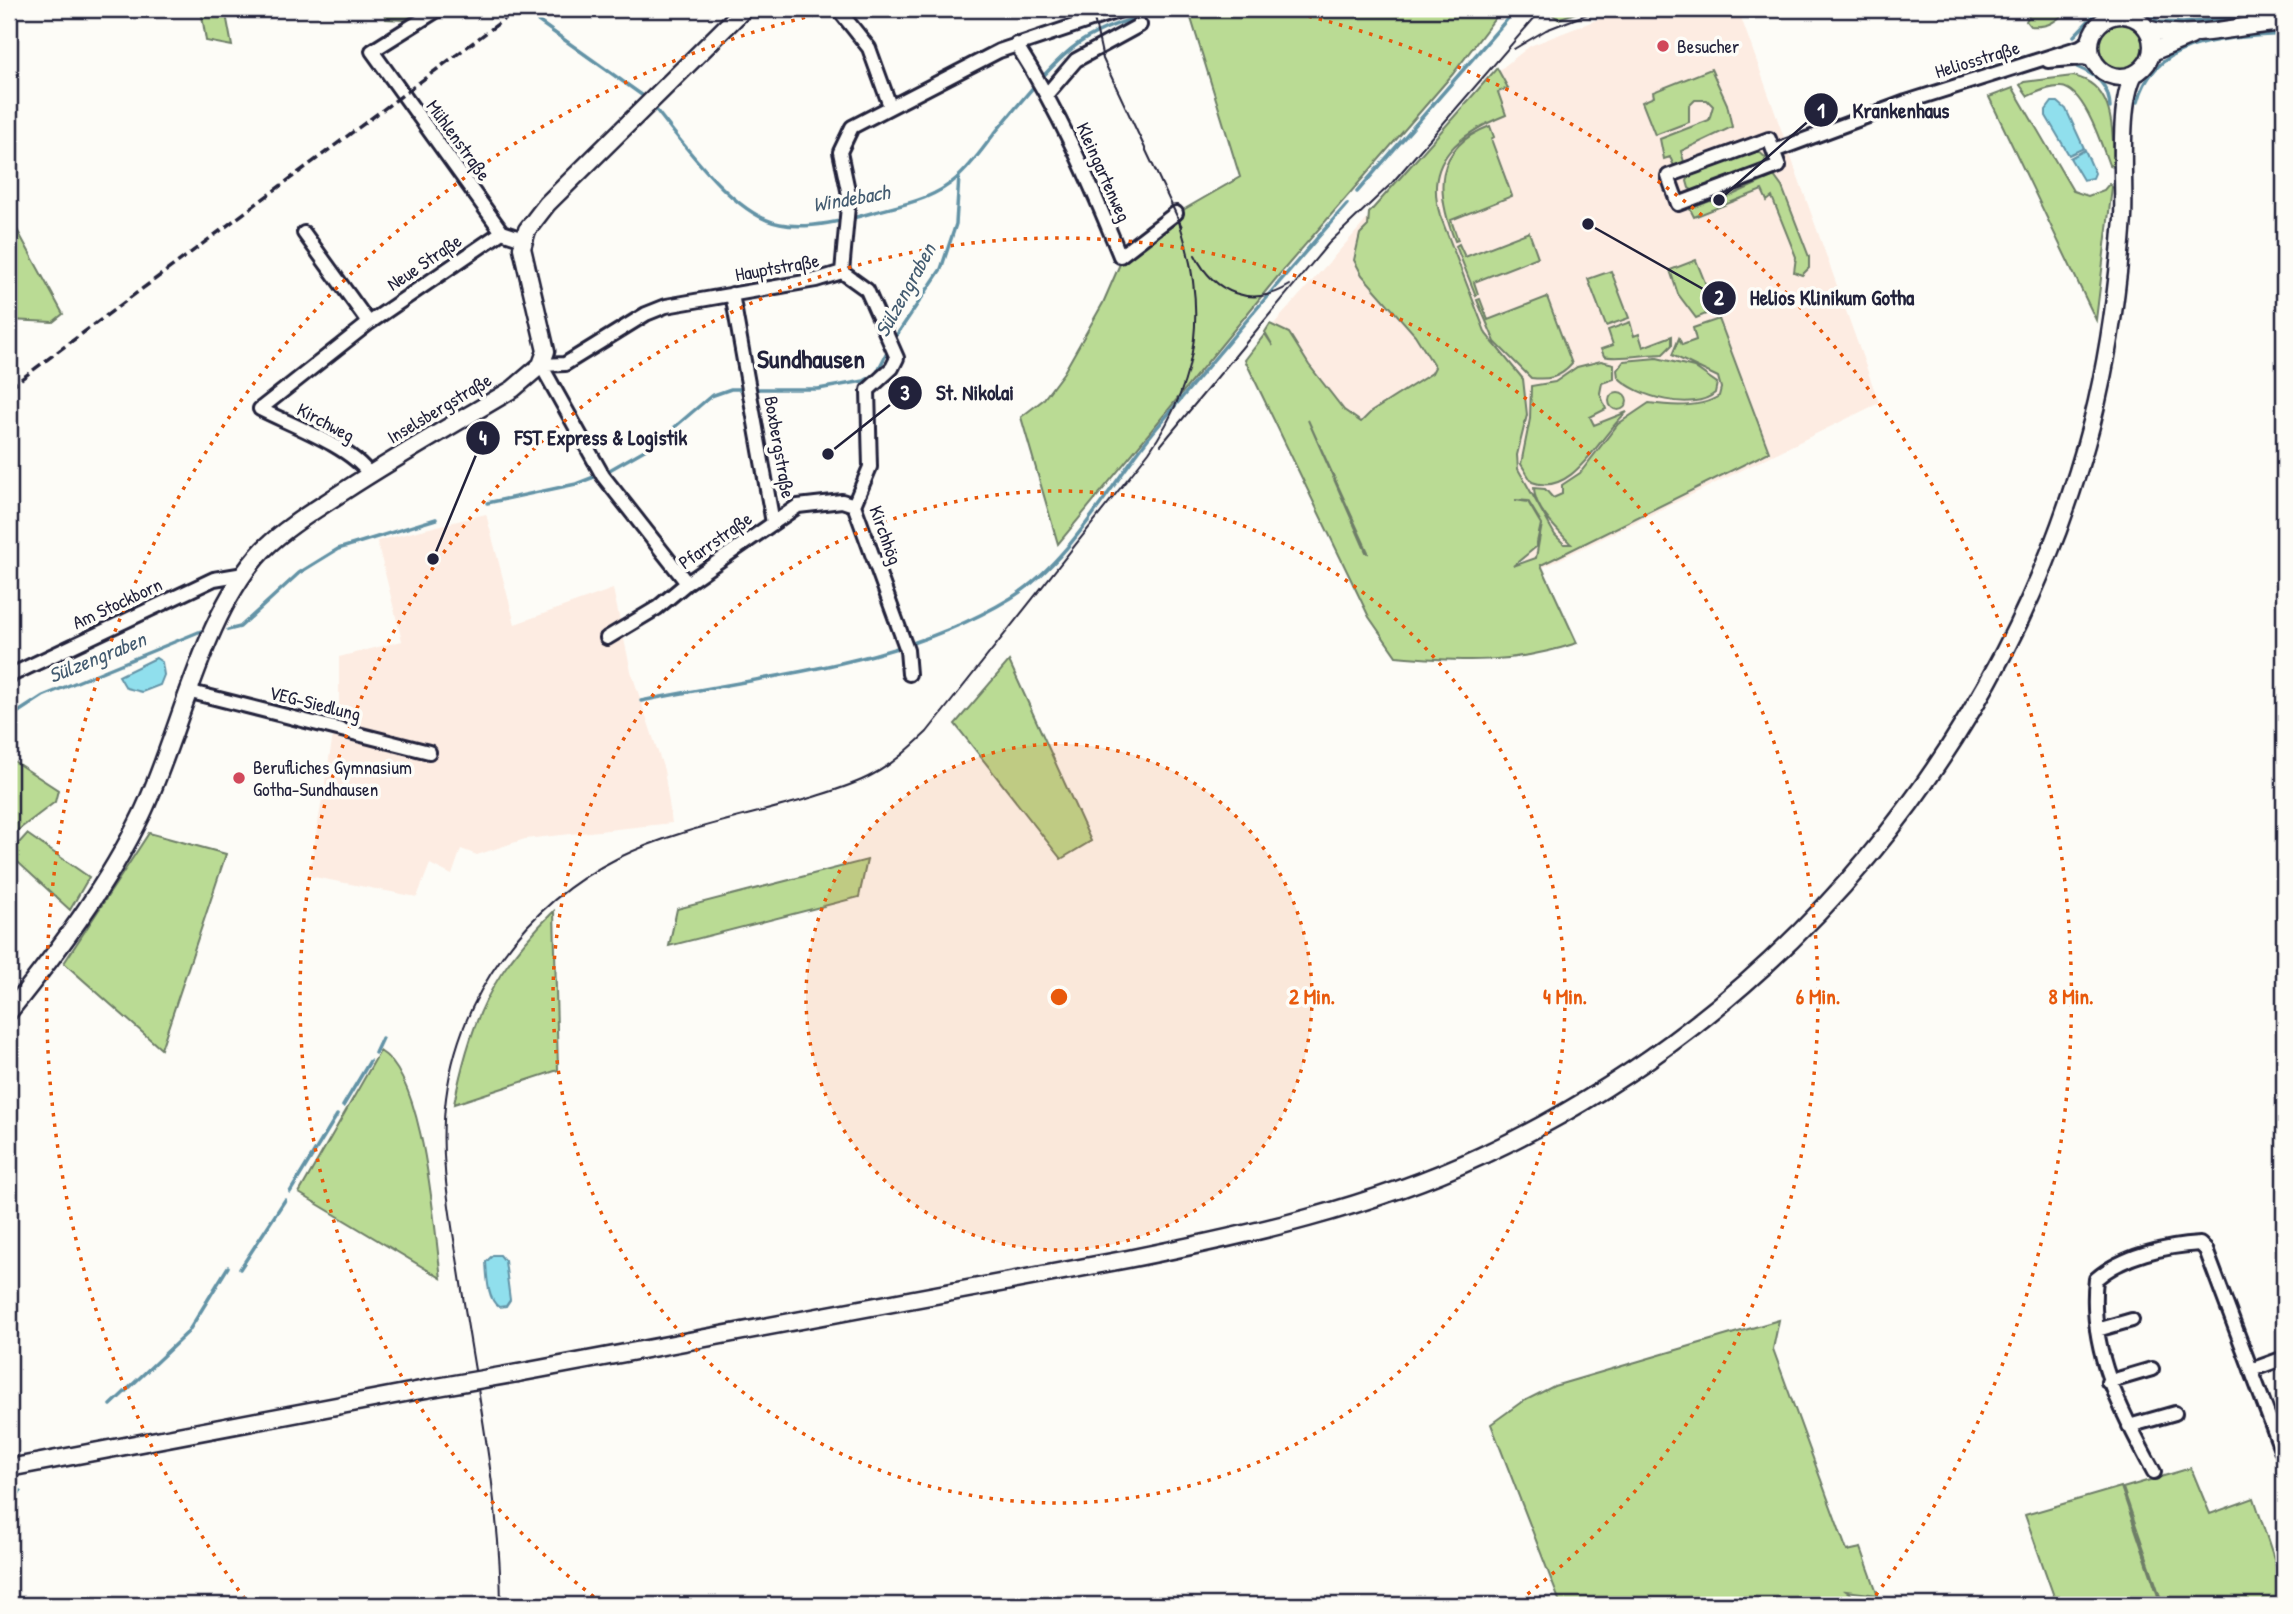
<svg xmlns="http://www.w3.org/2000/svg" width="2293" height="1614" viewBox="0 0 2293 1614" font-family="'Patrick Hand',sans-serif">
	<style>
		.built { fill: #fdece2 }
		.green { fill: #badb94; stroke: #6e7e68; stroke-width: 2; fill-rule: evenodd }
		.water { fill: #90dfed; stroke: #6493a6; stroke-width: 2 }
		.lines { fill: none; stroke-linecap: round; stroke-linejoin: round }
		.stream { stroke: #6493a6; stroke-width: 3.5 }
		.street-casing { stroke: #22223b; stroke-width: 18 }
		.secondary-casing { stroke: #22223b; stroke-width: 21 }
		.street { stroke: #fdfcf7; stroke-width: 12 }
		.secondary { stroke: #fdfcf7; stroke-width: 16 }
		.tram { stroke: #22223b; stroke-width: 2 }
		.rail { stroke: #22223b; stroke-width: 3.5; stroke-dasharray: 10 5; stroke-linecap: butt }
		.secondary-bridge-casing { stroke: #22223b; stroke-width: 21; stroke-linecap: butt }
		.secondary-bridge { stroke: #fdfcf7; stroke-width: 16 }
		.ring { fill: none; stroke: #e8590c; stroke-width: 3.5; stroke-dasharray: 3.5 7 }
		.poi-dot { fill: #d1495b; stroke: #fdfcf7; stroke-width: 2.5 }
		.labels { text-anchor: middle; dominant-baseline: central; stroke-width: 7; stroke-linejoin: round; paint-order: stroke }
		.poi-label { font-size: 19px; fill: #22223b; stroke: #fdfcf7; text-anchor: start }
		.street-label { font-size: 19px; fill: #22223b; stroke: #fdfcf7 }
		.water-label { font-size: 21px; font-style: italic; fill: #435b70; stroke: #fdfcf7 }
		.district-label { font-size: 26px; font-weight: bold; fill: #22223b; stroke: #fdfcf7 }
		.centre { fill: #e8590c; stroke: #fdfcf7; stroke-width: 3.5 }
		.ring-label { font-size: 21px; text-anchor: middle; font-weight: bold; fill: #e8590c; stroke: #fdfcf7; stroke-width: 7; stroke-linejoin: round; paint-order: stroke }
		.leader { fill: none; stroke: #22223b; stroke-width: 2.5 }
		.callout-dot { fill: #22223b; stroke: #fdfcf7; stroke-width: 2.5 }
		.mark-label { font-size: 21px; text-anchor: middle; font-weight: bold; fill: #fff }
		.callout-label { font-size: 21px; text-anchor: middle; font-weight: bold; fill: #22223b; stroke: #fdfcf7; stroke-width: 7; stroke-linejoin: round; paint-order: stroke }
	</style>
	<rect width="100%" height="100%" fill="#fdfcf7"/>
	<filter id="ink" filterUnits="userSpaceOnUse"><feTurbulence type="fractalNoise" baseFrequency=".0143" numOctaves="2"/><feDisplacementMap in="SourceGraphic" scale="14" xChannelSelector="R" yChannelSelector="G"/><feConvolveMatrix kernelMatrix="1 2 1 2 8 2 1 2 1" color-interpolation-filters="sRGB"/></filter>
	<g filter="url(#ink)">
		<!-- built -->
		<path class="built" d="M 1624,9 L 1738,9 L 1879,403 L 1542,568 L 1521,560 L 1536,547 L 1499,510 L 1449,543 L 1409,563 L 1389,564 L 1366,552 L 1279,358 L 1265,334 L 1502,68 L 1530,46 Z
			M 486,514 L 515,624 L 613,589 L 631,671 L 664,770 L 672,823 L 525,839 L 477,855 L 461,849 L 452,875 L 430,864 L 417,897 L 309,876 L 339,700 L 339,657 L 402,641 L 377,541 Z"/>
		<!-- green -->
		<path class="green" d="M 201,9 L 225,9 L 232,46 L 206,41 Z
			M 385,9 L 424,9 L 405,20 L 386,19 Z
			M 1218,9 L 1502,9 L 1452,75 L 1279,275 L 1058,544 L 1021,417 L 1043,400 L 1064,372 L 1103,303 L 1123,257 L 1183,210 L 1240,177 L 1190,15 Z
			M 1546,9 L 1586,9 L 1558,19 Z
			M 2032,9 L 2069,9 C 2056,21 2049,28 2030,26 L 2026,21 Z
			M2094 46a27 27 0 1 1 54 0a27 27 0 1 1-54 0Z
			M 1497,68 L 1508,88 L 1498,92 L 1506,115 C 1461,133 1423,160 1440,215 L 1486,334 L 1523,379 L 1527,415 L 1517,455 L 1518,469 L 1555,535 L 1564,544 L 1571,544 C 1557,530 1534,508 1534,488 L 1545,489 L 1553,498 L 1562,494 L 1562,485 L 1580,473 L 1618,424 L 1649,403 C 1669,406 1701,408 1719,396 L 1721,388 L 1718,377 L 1672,355 L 1679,338 L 1682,345 L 1696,340 L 1693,328 L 1719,319 L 1769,452 L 1541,565 L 1577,643 C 1513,664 1462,662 1396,656 L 1369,617 L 1245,360 L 1265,334 L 1273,346 L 1265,332 L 1270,324 L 1289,333 L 1309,365 L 1344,410 L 1361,422 L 1371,412 L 1432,373 L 1435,367 L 1415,335 L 1362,275 L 1354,260 L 1360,234 L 1368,226 L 1369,213 ZM 1308,420 L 1368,552 L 1368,553 L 1366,552 ZM 1515,500 L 1528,501 L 1542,524 L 1536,558 L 1513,566 L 1536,547 L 1541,524 L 1528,502 Z
			M 1711,69 L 1727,104 L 1732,127 L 1681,151 L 1684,162 L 1674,166 L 1670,157 L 1664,159 L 1660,139 L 1709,120 L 1713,106 L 1707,100 L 1695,100 L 1689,106 L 1689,122 L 1655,135 L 1642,102 L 1654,97 L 1653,92 Z
			M 2073,76 C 2116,85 2112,132 2114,166 L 2109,165 C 2102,146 2084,88 2061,87 C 2050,86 2038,92 2028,96 L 2020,85 L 2024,82 Z
			M 2013,88 L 2073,191 L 2088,196 L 2104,190 L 2109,184 L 2112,187 L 2096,320 L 1989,97 Z
			M 1490,126 L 1494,137 L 1491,139 L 1512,196 L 1451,220 L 1458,240 L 1455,241 C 1436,193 1432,148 1490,126 Z
			M 1756,149 L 1766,158 L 1762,167 L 1695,192 L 1689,188 L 1687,181 L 1690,174 Z
			M 1774,176 L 1782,187 L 1809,257 L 1809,268 L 1802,275 L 1794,272 L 1796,257 L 1772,197 L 1767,201 L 1762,190 L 1694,217 L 1690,209 L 1710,201 L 1717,202 Z
			M 9,215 L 63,314 L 53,322 L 9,320 Z
			M 1529,232 L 1538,257 L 1474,282 L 1478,294 L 1476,296 L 1456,246 L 1459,244 L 1465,257 Z
			M 1696,260 L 1716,310 L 1696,318 L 1678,294 L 1670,270 Z
			M 1611,271 L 1629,318 L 1606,326 L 1588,279 Z
			M 1547,297 L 1572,364 C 1560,378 1548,380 1531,378 L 1495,342 L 1477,300 L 1480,299 L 1488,320 Z
			M 1630,322 L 1634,336 L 1639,334 L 1643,347 L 1672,336 L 1672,345 L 1663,354 C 1648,354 1615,360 1604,356 L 1601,349 L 1613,345 L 1608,330 Z
			M 1657,358 L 1694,367 L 1717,383 L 1715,393 C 1694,412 1636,397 1618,377 L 1617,370 L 1624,361 Z
			M 1601,361 L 1614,364 L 1614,379 L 1602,383 L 1600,393 L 1606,409 L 1590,417 L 1594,425 L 1627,412 C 1600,434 1574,498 1532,482 L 1521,464 L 1530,419 L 1531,386 L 1555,382 L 1577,367 Z
			M1609 401a9 9 0 1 1 18 0a9 9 0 1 1-18 0Z
			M 1009,661 L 1091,841 L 1061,859 L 955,724 Z
			M 12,760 L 58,790 L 55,802 L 9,837 L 9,763 Z
			M 149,833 L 226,854 L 161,1049 L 64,963 Z
			M 27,834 L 89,877 L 70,910 L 9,854 Z
			M 867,860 L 859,897 L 669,946 L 677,909 Z
			M 554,911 L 558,1070 L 454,1104 C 471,1019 491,973 554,911 Z
			M 380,1051 C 425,1077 434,1227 441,1278 L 299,1193 Z
			M 1779,1320 L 1773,1349 L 1847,1551 L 1861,1548 L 1878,1595 L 1846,1591 L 1865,1605 L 1561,1605 L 1491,1424 L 1520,1403 L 1554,1386 Z
			M 2191,1468 L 2210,1514 L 2254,1498 L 2284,1589 L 2284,1605 L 2163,1605 L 2123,1488 Z
			M 2121,1487 L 2161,1605 L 2057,1605 L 2025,1515 Z"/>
		<!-- water -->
		<path class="water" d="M 2052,102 L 2058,102 L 2066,109 L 2084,148 L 2069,155 L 2046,116 L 2046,110 Z
			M 2085,150 L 2095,173 L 2093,178 L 2083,180 L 2070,158 Z
			M 156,658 L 162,662 L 164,675 L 160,685 L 142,692 L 126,688 L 119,676 Z
			M 493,1255 L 500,1255 L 505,1261 L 510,1300 L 506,1306 L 499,1307 C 487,1300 487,1275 486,1262 Z"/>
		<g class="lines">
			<!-- stream -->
			<path class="stream" d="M 2144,9 L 2159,22 L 2183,23 L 2284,11
				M 538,21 L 646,98
				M 2074,36 L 2100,9
				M 2077,67 C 2098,76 2109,85 2110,108
				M 2138,102 C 2154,37 2230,38 2284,34
				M 653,106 C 682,142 734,216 780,224 C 808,230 847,220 875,212 C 905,204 934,199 957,178 C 973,164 985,145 998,129 C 1020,103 1052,62 1079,43 C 1105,25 1142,15 1173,9
				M 1357,192 L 1516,9
				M 894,339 L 941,269 L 956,224 L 959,176
				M 606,472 L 655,444 L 711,396 L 731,389 L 818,389 L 864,381 L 876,374 L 889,349
				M 487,503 L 576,484 L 599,475
				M 228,630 L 240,627 L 299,573 L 338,549 L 436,519
				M 641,701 C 766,675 900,666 1011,598 C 1070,562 1111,483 1155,430 C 1218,354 1282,278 1347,204
				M 9,718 L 43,696 L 201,631
				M 375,1053 L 382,1038
				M 343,1106 L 370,1061
				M 290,1192 L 337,1115
				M 240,1269 L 285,1200
				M 111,1405 L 188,1332 L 228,1267
				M 9,1502 L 21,1491"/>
			<!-- street casing -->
			<g class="street-casing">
				<path id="street" d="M 439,9 L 372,51 L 502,232 L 523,239
					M 838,9 L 869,48 L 890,106
					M 1016,44 C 1059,111 1090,182 1120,256 L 1176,213
					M 2048,61 L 2083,58 L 2095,61
					M 1047,94 L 1076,60 L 1140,25
					M 1769,139 L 1779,166 L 1678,204 L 1668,176 Z
					M 1774,151 L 1906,102 L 2080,47 L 2091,40
					M 304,233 L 369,323
					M 842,272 L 867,290 L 897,358 L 892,368 L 868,390 L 870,467 L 854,505 L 907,650 L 909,674
					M 842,272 L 849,195 L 840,152 L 852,127 L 999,51 L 1124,9
					M 732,294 L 773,523
					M 369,474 C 350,446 291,425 260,409 L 369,323 L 502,232
					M 687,583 L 603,476 L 541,365 L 565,364 L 646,314 L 666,306 L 816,280 L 842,272
					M 607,638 L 657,608 L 687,583 L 798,506 L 842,501 L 854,505
					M 9,676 L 214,579 L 244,574
					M 191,692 L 429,752
					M 2097,1330 L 2132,1320
					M 2251,1370 L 2284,1358
					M 2108,1382 L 2152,1369
					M 2129,1426 L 2175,1413
					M 2154,1472 C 2121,1412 2088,1349 2096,1279 C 2122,1256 2165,1246 2200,1244 L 2206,1250 L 2284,1457"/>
			</g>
			<!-- secondary casing -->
			<g class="secondary-casing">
				<path id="secondary" d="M2090 46a31 31 0 1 1 62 0a31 31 0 1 1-62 0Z
					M 2147,29 C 2190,41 2241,25 2284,22
					M 2152,52 L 2191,36
					M 9,1012 C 58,951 108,885 142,814 C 180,734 203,613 263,550 C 287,526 317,509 344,491 C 399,455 456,423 513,389 L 541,365 L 546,351 L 522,248 L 527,230 L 547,204 L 744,9
					M 518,1373 L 1128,1259 C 1249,1235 1369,1208 1481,1156 C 1782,1016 2009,743 2092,422 C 2109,355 2118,286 2123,218 C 2125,179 2117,107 2134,74
					M 9,1468 L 426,1389"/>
			</g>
			<!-- street -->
			<use href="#street" class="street"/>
			<!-- secondary -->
			<use href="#secondary" class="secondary"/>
			<!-- tram -->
			<path class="tram" d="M 1092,9 L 1103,59 L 1182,227
				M 1514,49 L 1546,30 L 1600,9
				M 1195,255 C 1214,293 1252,309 1290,285
				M 1161,445 L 1329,243 L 1391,184 L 1542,9
				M 501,1605 C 500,1497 476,1384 460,1277 C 451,1218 438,1158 446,1098 C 459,995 526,904 618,858 C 677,829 745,817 807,799 C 829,792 852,786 872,775 C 893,764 910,748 927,732 L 1149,452 C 1201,377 1207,304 1178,219"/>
			<!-- rail -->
			<path class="rail" d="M 9,388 L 518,9"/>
			<!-- secondary-bridge casing -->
			<g class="secondary-bridge-casing">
				<path id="secondary-bridge" d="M 426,1389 L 518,1373"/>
			</g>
			<!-- secondary-bridge -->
			<use href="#secondary-bridge" class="secondary-bridge"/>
		</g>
	</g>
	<!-- distance rings -->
	<circle cx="1059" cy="997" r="253" fill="#e8590c" fill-opacity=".12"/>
	<g class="ring">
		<circle cx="1059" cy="997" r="253"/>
		<circle cx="1059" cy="997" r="506"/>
		<path d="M602 1603A759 759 0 1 1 1516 1603"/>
		<path d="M245 1599A1012 1012 0 0 1 840 9M1278 9A1012 1012 0 0 1 1873 1599"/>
	</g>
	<!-- markers -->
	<g class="poi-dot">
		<circle cx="1663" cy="46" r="7"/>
		<circle cx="239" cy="778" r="7"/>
	</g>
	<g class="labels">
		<!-- poi labels -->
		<g class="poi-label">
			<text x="1677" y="46">Besucher</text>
			<text x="253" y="767">Berufliches Gymnasium<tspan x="253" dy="22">Gotha-Sundhausen</tspan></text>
		</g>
		<!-- street labels -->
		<g class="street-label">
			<text transform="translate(1977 59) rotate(-17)">Heliosstraße</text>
			<text transform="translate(459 140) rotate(54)">Mühlenstraße</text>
			<text transform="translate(1104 172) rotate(66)">Kleingartenweg</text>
			<text transform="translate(424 262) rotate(-34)">Neue Straße</text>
			<text transform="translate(777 267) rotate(-10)">Hauptstraße</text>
			<text transform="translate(439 408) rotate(-31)">Inselsbergstraße</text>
			<text transform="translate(326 422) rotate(28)">Kirchweg</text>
			<text transform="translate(780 447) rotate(80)">Boxbergstraße</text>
			<text transform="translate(886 535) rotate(70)">Kirchhög</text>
			<text transform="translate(715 540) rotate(-35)">Pfarrstraße</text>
			<text transform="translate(117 603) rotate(-25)">Am Stockborn</text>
			<text transform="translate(315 703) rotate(14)">VEG-Siedlung</text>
		</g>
		<!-- water labels -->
		<g class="water-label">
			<text transform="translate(851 198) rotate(-10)">Windebach</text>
			<text transform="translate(905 290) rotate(-61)">Sülzengraben</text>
			<text transform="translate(97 657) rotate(-22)">Sülzengraben</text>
		</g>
		<!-- district labels -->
		<g class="district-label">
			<text x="811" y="358">Sundhausen</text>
		</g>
	</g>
	<circle cx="1059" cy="997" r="10" class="centre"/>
	<g class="ring-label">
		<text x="1312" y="1004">2 Min.</text>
		<text x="1565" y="1004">4 Min.</text>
		<text x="1818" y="1004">6 Min.</text>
		<text x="2071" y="1004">8 Min.</text>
	</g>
	<!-- callouts -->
	<path class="leader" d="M1719 200L1821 110M1588 224L1719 298M828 454L905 393M433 559L483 438"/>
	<g class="callout-dot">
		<circle cx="1719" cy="200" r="7"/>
		<circle cx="1588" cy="224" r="7"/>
		<circle cx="828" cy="454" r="7"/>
		<circle cx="433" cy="559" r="7"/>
		<circle cx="1821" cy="110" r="18"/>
		<circle cx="1719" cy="298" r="18"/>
		<circle cx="905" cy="393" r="18"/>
		<circle cx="483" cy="438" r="18"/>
	</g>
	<g class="mark-label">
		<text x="1821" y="118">1</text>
		<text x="1719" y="305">2</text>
		<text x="905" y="400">3</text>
		<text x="483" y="445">4</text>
	</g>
	<g class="callout-label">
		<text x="1901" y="118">Krankenhaus</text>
		<text x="1832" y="305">Helios Klinikum Gotha</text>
		<text x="975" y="400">St. Nikolai</text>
		<text x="601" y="445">FST Express &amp; Logistik</text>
	</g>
	<!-- margin -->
	<rect width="2293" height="1614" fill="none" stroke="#fdfcf7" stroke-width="35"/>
	<rect x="18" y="18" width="2258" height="1579" fill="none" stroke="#22223b" stroke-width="2.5" filter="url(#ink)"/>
</svg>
